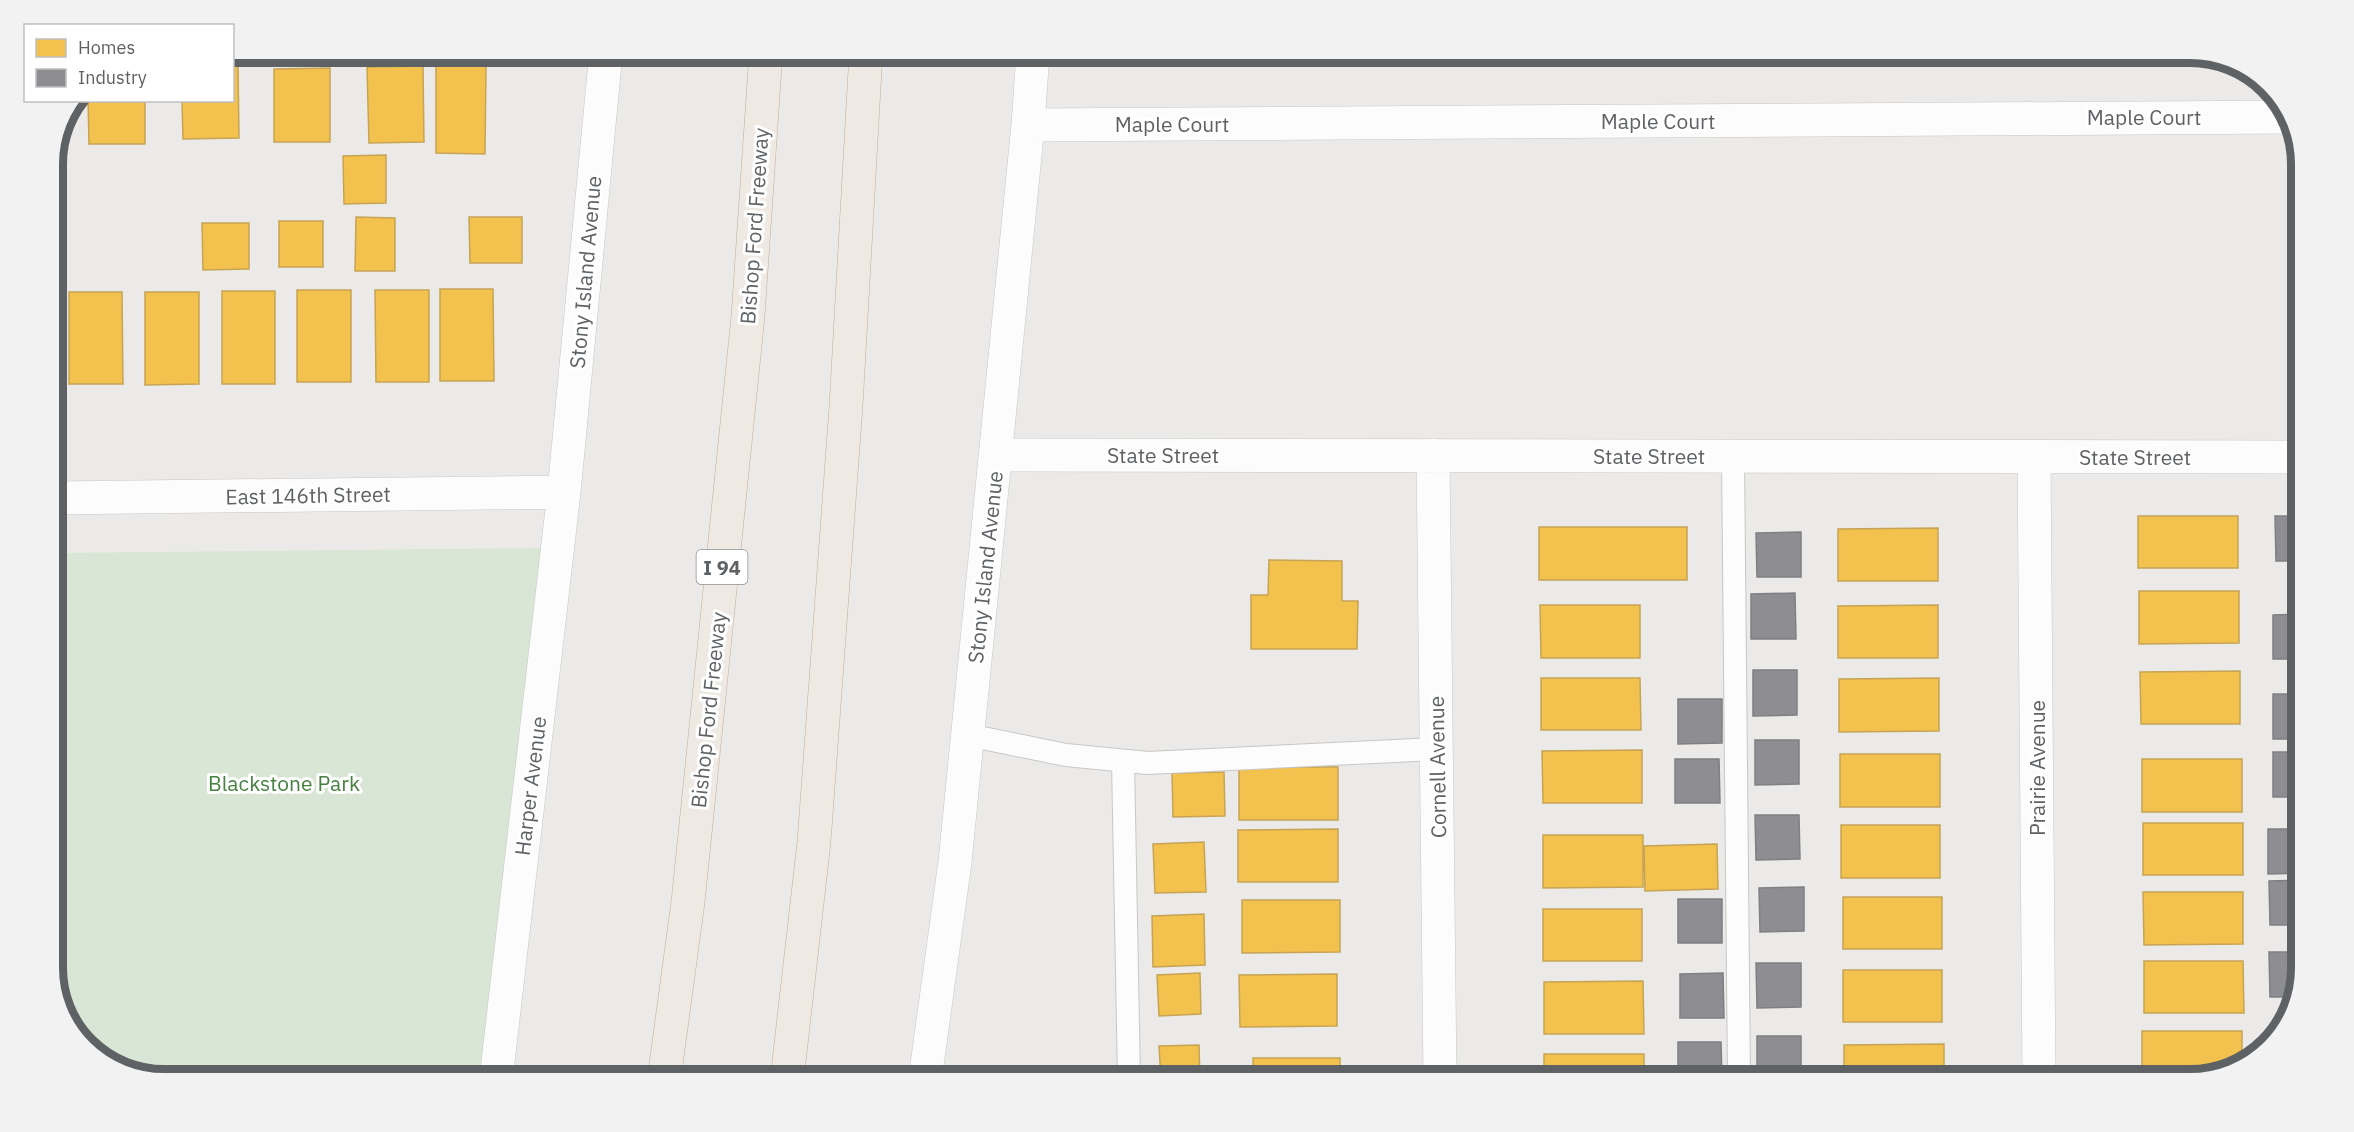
<svg xmlns="http://www.w3.org/2000/svg" width="2354" height="1132" viewBox="0 0 2354 1132" font-family="'IBM Plex Sans',sans-serif">
	<style>
		.green { fill: #d9e6d5 }
		.homes { fill: #f2c14e; stroke: #c6a455; stroke-width: 1.5 }
		.industry { fill: #8d8d92; stroke: #7f8084; stroke-width: 1.5 }
		.lines { fill: none; stroke-linecap: round; stroke-linejoin: round }
		.lane-casing { stroke: #c7c7c7; stroke-width: 24 }
		.street-casing { stroke: #c7c7c7; stroke-width: 34 }
		.highway-casing { stroke: #bfaf99; stroke-width: 34 }
		.lane { stroke: #fcfcfc; stroke-width: 22 }
		.street { stroke: #fcfcfc; stroke-width: 33 }
		.highway { stroke: #eee9e3; stroke-width: 33 }
		.labels { text-anchor: middle; dominant-baseline: central; stroke-width: 6; stroke-linejoin: round; paint-order: stroke }
		.shield { fill: #fff; stroke: #8e9192; stroke-width: 1.5 }
		.shield-label { font-size: 20px; font-weight: bold; fill: #5e6264 }
		.street-label { font-size: 21px; fill: #5e6264; stroke: #fff }
		.park-label { font-size: 21px; fill: #458140; stroke: #fff }
		.rim { fill: none; stroke: #5e6264; stroke-width: 8 }
	</style>
	<rect width="100%" height="100%" fill="#eceae8"/>
	<!-- green -->
	<path class="green" d="M 546,548 L 481,1079 L 164,1079 L 121,1071 L 75,1036 L 53,976 L 53,553 Z"/>
	<!-- homes -->
	<path class="homes" d="M 232,64 L 238,64 L 239,138 L 183,139 L 182,100 L 232,100 Z
		M 436,65 L 486,66 L 485,154 L 436,153 Z
		M 423,66 L 424,142 L 369,143 L 367,67 Z
		M 330,68 L 330,142 L 274,142 L 274,69 Z
		M 88,100 L 145,100 L 145,144 L 89,144 Z
		M 386,155 L 386,203 L 344,204 L 343,156 Z
		M 356,217 L 395,218 L 395,271 L 355,271 Z
		M 469,217 L 522,217 L 522,263 L 470,263 Z
		M 279,221 L 323,221 L 323,267 L 279,267 Z
		M 202,223 L 249,223 L 249,269 L 203,270 Z
		M 440,289 L 493,289 L 494,381 L 440,381 Z
		M 297,290 L 351,290 L 351,382 L 297,382 Z
		M 375,290 L 429,290 L 429,382 L 376,382 Z
		M 222,291 L 275,291 L 275,384 L 222,384 Z
		M 69,292 L 122,292 L 123,384 L 69,384 Z
		M 145,292 L 199,292 L 199,384 L 145,385 Z
		M 2138,516 L 2238,516 L 2238,568 L 2138,568 Z
		M 1539,527 L 1687,527 L 1687,580 L 1539,580 Z
		M 1938,528 L 1938,581 L 1838,581 L 1838,529 Z
		M 1269,560 L 1342,561 L 1342,601 L 1358,601 L 1357,649 L 1251,649 L 1251,595 L 1268,595 Z
		M 2139,591 L 2239,591 L 2239,643 L 2139,644 Z
		M 1540,605 L 1640,605 L 1640,658 L 1541,658 Z
		M 1938,605 L 1938,658 L 1838,658 L 1838,606 Z
		M 2240,671 L 2240,724 L 2141,724 L 2140,672 Z
		M 1541,678 L 1640,678 L 1641,730 L 1541,730 Z
		M 1939,678 L 1939,731 L 1839,732 L 1839,679 Z
		M 1642,750 L 1642,803 L 1543,803 L 1542,751 Z
		M 1840,754 L 1940,754 L 1940,807 L 1840,807 Z
		M 2142,759 L 2242,759 L 2242,812 L 2142,812 Z
		M 1239,767 L 1338,767 L 1338,820 L 1239,820 Z
		M 1224,772 L 1225,816 L 1173,817 L 1172,773 Z
		M 2143,823 L 2243,823 L 2243,875 L 2143,875 Z
		M 1841,825 L 1940,825 L 1940,878 L 1841,878 Z
		M 1338,829 L 1338,882 L 1238,882 L 1238,830 Z
		M 1543,835 L 1643,835 L 1643,887 L 1543,888 Z
		M 1204,842 L 1206,892 L 1155,893 L 1153,844 Z
		M 1717,844 L 1718,889 L 1645,891 L 1644,846 Z
		M 2143,892 L 2243,892 L 2243,944 L 2144,945 Z
		M 1843,897 L 1942,897 L 1942,949 L 1843,949 Z
		M 1242,900 L 1340,900 L 1340,952 L 1242,953 Z
		M 1543,909 L 1642,909 L 1642,961 L 1543,961 Z
		M 1204,914 L 1205,965 L 1153,967 L 1152,916 Z
		M 2144,961 L 2243,961 L 2244,1013 L 2144,1013 Z
		M 1843,970 L 1942,970 L 1942,1022 L 1843,1022 Z
		M 1200,973 L 1201,1014 L 1159,1016 L 1157,975 Z
		M 1337,974 L 1337,1026 L 1240,1027 L 1239,975 Z
		M 1643,981 L 1644,1034 L 1544,1034 L 1544,982 Z
		M 2142,1031 L 2242,1031 L 2242,1064 L 2191,1079 L 2142,1079 Z
		M 1944,1044 L 1944,1079 L 1844,1079 L 1844,1045 Z
		M 1199,1045 L 1200,1079 L 1161,1079 L 1159,1046 Z
		M 1544,1054 L 1644,1054 L 1644,1079 L 1544,1079 Z
		M 1253,1058 L 1340,1058 L 1340,1079 L 1253,1079 Z"/>
	<!-- industry -->
	<path class="industry" d="M 2275,516 L 2301,516 L 2301,561 L 2276,561 Z
		M 1801,532 L 1801,577 L 1757,577 L 1756,533 Z
		M 1795,593 L 1796,639 L 1751,639 L 1751,594 Z
		M 2301,614 L 2301,659 L 2273,659 L 2273,615 Z
		M 1753,670 L 1797,670 L 1797,715 L 1753,716 Z
		M 2273,694 L 2301,694 L 2301,739 L 2273,739 Z
		M 1678,699 L 1722,699 L 1722,743 L 1678,744 Z
		M 1755,740 L 1799,740 L 1799,784 L 1755,785 Z
		M 2273,752 L 2301,752 L 2301,797 L 2273,797 Z
		M 1675,759 L 1719,759 L 1720,803 L 1675,803 Z
		M 1755,815 L 1799,815 L 1800,859 L 1756,860 Z
		M 2268,829 L 2301,829 L 2301,873 L 2268,874 Z
		M 2301,880 L 2301,925 L 2270,925 L 2269,881 Z
		M 1804,887 L 1804,931 L 1760,932 L 1759,888 Z
		M 1678,899 L 1722,899 L 1722,943 L 1678,943 Z
		M 2269,952 L 2301,952 L 2302,968 L 2296,997 L 2270,997 Z
		M 1756,963 L 1801,963 L 1801,1007 L 1757,1008 Z
		M 1723,973 L 1724,1018 L 1680,1018 L 1680,974 Z
		M 2273,1020 L 2286,1020 L 2273,1035 Z
		M 1757,1036 L 1801,1036 L 1801,1079 L 1757,1079 Z
		M 1678,1042 L 1721,1042 L 1722,1079 L 1678,1079 Z"/>
	<g class="lines">
		<!-- lane casing -->
		<g class="lane-casing">
			<path id="lane" d="M 1733,456 L 1739,1079
				M 968,735 L 1066,755 L 1148,763 L 1436,749
				M 1123,761 L 1129,1079"/>
		</g>
		<!-- street casing -->
		<g class="street-casing">
			<path id="street" d="M 1028,125 L 2288,117
				M 997,455 L 2301,457
				M 1433,455 L 1440,1079
				M 2034,457 L 2039,1079
				M 53,498 L 564,492
				M 496,1079 L 564,492 L 606,52
				M 925,1079 L 955,862 L 1028,125 L 1033,52"/>
		</g>
		<!-- highway casing -->
		<g class="highway-casing">
			<path id="highway" d="M 664,1079 L 688,902 L 748,316 L 766,52
				M 787,1079 L 814,842 L 846,406 L 866,52"/>
		</g>
		<!-- lane -->
		<use href="#lane" class="lane"/>
		<!-- street -->
		<use href="#street" class="street"/>
		<!-- highway -->
		<use href="#highway" class="highway"/>
	</g>
	<g class="labels">
		<!-- shield labels -->
		<rect class="shield" x="696.5" y="550" width="51" height="34" rx="4.5"/>
		<g class="shield-label">
			<text x="722" y="567">I 94</text>
		</g>
		<!-- street labels -->
		<g class="street-label">
			<text x="2144" y="117">Maple Court</text>
			<text x="1658" y="121">Maple Court</text>
			<text x="1172" y="124">Maple Court</text>
			<text transform="translate(754 226) rotate(-86)">Bishop Ford Freeway</text>
			<text transform="translate(585 272) rotate(-85)">Stony Island Avenue</text>
			<text x="1163" y="455">State Street</text>
			<text x="1649" y="456">State Street</text>
			<text x="2135" y="457">State Street</text>
			<text transform="translate(308 495) rotate(-1)">East 146th Street</text>
			<text transform="translate(985 567) rotate(-84)">Stony Island Avenue</text>
			<text transform="translate(708 710) rotate(-84)">Bishop Ford Freeway</text>
			<text transform="translate(1437 767) rotate(-91)">Cornell Avenue</text>
			<text transform="translate(2037 768) rotate(-90)">Prairie Avenue</text>
			<text transform="translate(530 786) rotate(-83)">Harper Avenue</text>
		</g>
		<!-- park labels -->
		<g class="park-label">
			<text x="284" y="783">Blackstone Park</text>
		</g>
	</g>
	<!-- crop -->
	<path d="M0 0H2354V1132H0ZM164 63H2190A101 101 0 0 1 2291 164V968A101 101 0 0 1 2190 1069H164A101 101 0 0 1 63 968V164A101 101 0 0 1 164 63Z" fill="#f2f2f3" fill-rule="evenodd"/>
	<path class="rim" d="M164 63H2190A101 101 0 0 1 2291 164V968A101 101 0 0 1 2190 1069H164A101 101 0 0 1 63 968V164A101 101 0 0 1 164 63Z"/>
	<!-- legend -->
	<rect x="24" y="24" width="210" height="78" fill="#ffffff" stroke="#bfc0c1" stroke-width="1.5"/>
	<rect x="36" y="39" width="30" height="18" fill="#f2c14e" stroke="#bfc0c1" stroke-width="1.5"/>
	<text x="78" y="54" font-size="18" fill="#5e6264">Homes</text>
	<rect x="36" y="69" width="30" height="18" fill="#8d8d92" stroke="#bfc0c1" stroke-width="1.5"/>
	<text x="78" y="84" font-size="18" fill="#5e6264">Industry</text>
</svg>
